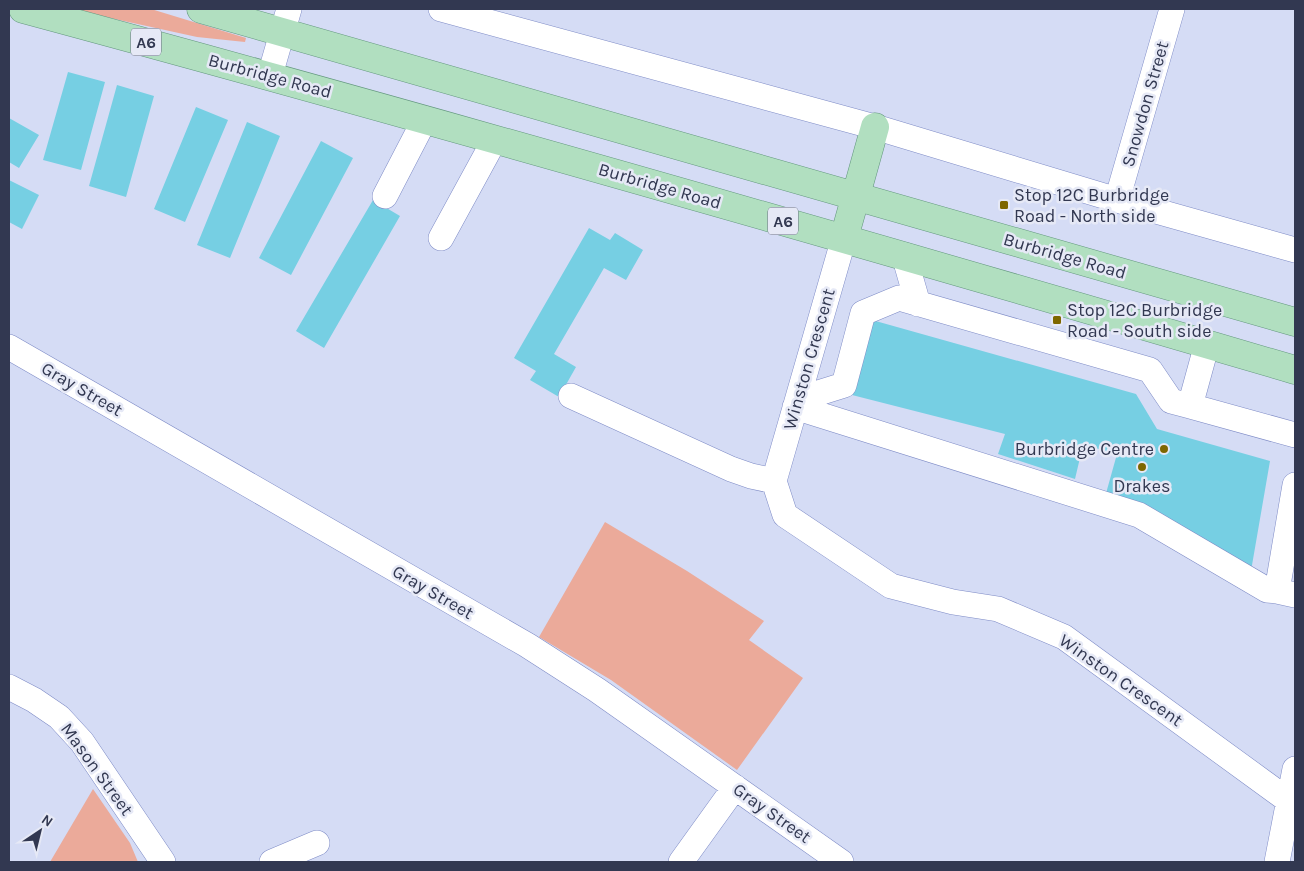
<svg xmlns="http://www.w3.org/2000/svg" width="1304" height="871" viewBox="0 0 1304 871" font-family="Karla,sans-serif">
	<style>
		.green { fill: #ebaa9a }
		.building { fill: #76cfe3 }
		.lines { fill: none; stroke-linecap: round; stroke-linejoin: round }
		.minor-casing { stroke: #7e8bc6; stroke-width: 26 }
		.major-casing { stroke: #63977e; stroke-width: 29 }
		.minor { stroke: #fff; stroke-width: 25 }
		.major { stroke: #b1dfc0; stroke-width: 28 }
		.poi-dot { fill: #7e6700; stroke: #e6e9f6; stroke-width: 2 }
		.labels { text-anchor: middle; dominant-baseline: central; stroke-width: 5; stroke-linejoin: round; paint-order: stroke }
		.shield { fill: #e6e9f6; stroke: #686d82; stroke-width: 1 }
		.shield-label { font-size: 16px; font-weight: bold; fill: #323851 }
		.street-label { font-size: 18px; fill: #323851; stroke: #e6e9f6 }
		.poi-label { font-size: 18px; fill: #323851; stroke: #e6e9f6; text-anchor: start }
	</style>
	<rect width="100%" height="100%" fill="#d5dcf5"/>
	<!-- green -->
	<path class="green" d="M 69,9 L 151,9 L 246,38 L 245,42 L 197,37 Z
		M 605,522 L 687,571 L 764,621 L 749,640 L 803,678 L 737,770 L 611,680 L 539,637 Z
		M 93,789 L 130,843 L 138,862 L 50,862 Z"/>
	<!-- building -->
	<path class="building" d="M 68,72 L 105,82 L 81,170 L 43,160 Z
		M 117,85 L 154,96 L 126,197 L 89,186 Z
		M 196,107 L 228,120 L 185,222 L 154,209 Z
		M 9,118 L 39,135 L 19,168 L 9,162 Z
		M 247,122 L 280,136 L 230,258 L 197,245 Z
		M 321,141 L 353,158 L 291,275 L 259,258 Z
		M 9,180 L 39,195 L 22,229 L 9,222 Z
		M 373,200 L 400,216 L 324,348 L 296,331 Z
		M 589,228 L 610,240 L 615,233 L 643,250 L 626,280 L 604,268 L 554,354 L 576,367 L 559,397 L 530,380 L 536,371 L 514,358 Z
		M 872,320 L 1136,394 L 1157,429 L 1270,461 L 1251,571 L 1105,497 L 1117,454 L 1083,445 L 1075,479 L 998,454 L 1005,434 L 852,395 Z"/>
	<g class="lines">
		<!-- minor casing -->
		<g class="minor-casing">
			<path id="minor" d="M 441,9 L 875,127 L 1117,200 L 1295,250
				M 270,75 L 289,9
				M 385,196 L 425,119
				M 1117,200 L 1172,9
				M 441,238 L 495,139
				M 844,238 L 774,481 L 785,515 L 891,586 L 953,602 L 998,609 L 1064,637 L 1289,801
				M 904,255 L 918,304
				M 1207,344 L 1190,406 L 1295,435
				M 9,347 L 527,645 L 597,690 L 841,862
				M 800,392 L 812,395 L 844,385 L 863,313 L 899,298 L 1150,370 L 1171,401 L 1190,406
				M 571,396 L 731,469 L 751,476 L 774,481
				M 795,407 L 1139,515 L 1267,590 L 1277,591
				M 1295,485 L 1277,591 L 1295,595
				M 9,687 L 34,700 L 59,717 L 82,742 L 163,862
				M 272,862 L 317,843
				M 681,862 L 735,787
				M 1277,862 L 1295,769"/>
		</g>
		<!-- major casing -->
		<g class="major-casing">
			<path id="major" d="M 23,9 C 449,124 872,246 1295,370
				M 201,9 L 1295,322
				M 844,238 L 875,127"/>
		</g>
		<!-- minor -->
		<use href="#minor" class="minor"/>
		<!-- major -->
		<use href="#major" class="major"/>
	</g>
	<!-- markers -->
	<g class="poi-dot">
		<rect x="999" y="200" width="10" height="10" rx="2.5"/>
		<rect x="1052" y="315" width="10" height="10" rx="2.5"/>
		<circle cx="1164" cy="449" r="5"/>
		<circle cx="1142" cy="467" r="5"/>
	</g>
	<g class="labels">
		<!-- shield labels -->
		<g class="shield">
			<rect x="131" y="28.5" width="30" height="27" rx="4"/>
			<rect x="768" y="207.5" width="30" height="27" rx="4"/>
		</g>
		<g class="shield-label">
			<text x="146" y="42">A6</text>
			<text x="783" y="221">A6</text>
		</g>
		<!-- street labels -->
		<g class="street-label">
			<text transform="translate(270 76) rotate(15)">Burbridge Road</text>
			<text transform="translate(1145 104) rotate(-74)">Snowdon Street</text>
			<text transform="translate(660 186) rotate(16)">Burbridge Road</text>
			<text transform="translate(1065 256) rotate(16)">Burbridge Road</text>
			<text transform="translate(809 359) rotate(-74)">Winston Crescent</text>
			<text transform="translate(82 389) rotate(30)">Gray Street</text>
			<text transform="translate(433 592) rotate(30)">Gray Street</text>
			<text transform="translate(1121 680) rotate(35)">Winston Crescent</text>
			<text transform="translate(97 769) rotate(54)">Mason Street</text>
			<text transform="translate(772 813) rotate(35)">Gray Street</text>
		</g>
		<!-- poi labels -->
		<g class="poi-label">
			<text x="1014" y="195">Stop 12C Burbridge<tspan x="1014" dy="21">Road - North side</tspan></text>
			<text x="1067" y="310">Stop 12C Burbridge<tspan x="1067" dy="21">Road - South side</tspan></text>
			<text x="1154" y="449" text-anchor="end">Burbridge Centre</text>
			<text x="1142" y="486" text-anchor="middle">Drakes</text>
		</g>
	</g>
	<!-- border -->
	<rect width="1304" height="871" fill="none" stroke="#323851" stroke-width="20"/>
	<!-- north arrow -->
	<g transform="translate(40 831) rotate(35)" stroke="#e6e9f6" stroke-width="4" paint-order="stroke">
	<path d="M0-4L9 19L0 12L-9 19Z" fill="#323851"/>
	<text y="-8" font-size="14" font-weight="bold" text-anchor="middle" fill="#323851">N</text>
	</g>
</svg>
